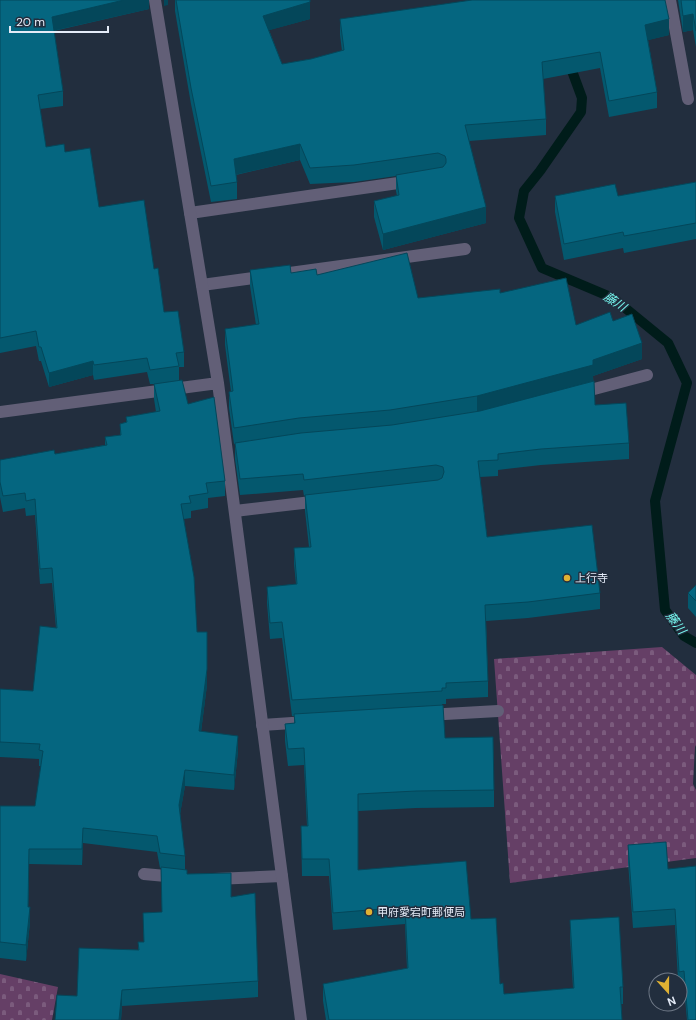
<svg xmlns="http://www.w3.org/2000/svg" width="696" height="1020" viewBox="0 0 696 1020" font-family="'DM Sans','Noto Sans JP',sans-serif">
	<style>
		.cemetery { fill: url(#cemetery-stones) }
		.lines { fill: none; stroke-linecap: round; stroke-linejoin: round }
		.stream { stroke: #001c1a; stroke-width: 10 }
		.lane { stroke: #625f77; stroke-width: 12 }
		.street { stroke: #625f77; stroke-width: 12 }
		.wall { fill: #04586e }
		.shaded-wall { fill: #04475a }
		.building { fill: #056680; stroke: #04475a }
		.poi-dot { fill: #dfb133; stroke: #222e3e; stroke-width: 1.5 }
		.labels { text-anchor: middle; dominant-baseline: central; stroke-width: 3; stroke-linejoin: round; paint-order: stroke }
		.poi-label { font-size: 11px; fill: #e4ebf7; stroke: #222e3e; text-anchor: start }
		.water-label { font-size: 12px; font-style: italic; fill: #78fcf3; stroke: #222e3e }
	</style>
	<defs>
		<pattern id="cemetery-stones" width="16" height="16" patternUnits="userSpaceOnUse"><rect width="16" height="16" fill="#653f66"/><path d="M2 7V4a2 2 0 0 1 4 0v3zM10 15v-3a2 2 0 0 1 4 0v3z" fill="#7b5b7d"/></pattern>
	</defs>
	<rect width="100%" height="100%" fill="#222e3e"/>
	<!-- cemetery -->
	<path class="cemetery" d="M 662,647 L 696,675 L 696,745 L 695,747 L 693,784 L 696,790 L 696,858 L 510,883 L 494,659 Z
		M 0,974 L 58,987 L 52,1020 L 0,1020 Z"/>
	<g class="lines">
		<!-- stream -->
		<path class="stream" d="M 568,60 L 582,98 L 581,112 L 540,171 L 524,191 L 519,218 L 542,268 L 613,298 L 668,343 L 687,383 L 655,501 L 665,610 L 684,636 L 696,643"/>
		<!-- lane -->
		<path class="lane" d="M 670,0 L 688,99
			M 190,213 L 412,181
			M 202,285 L 465,249
			M 579,393 L 647,375
			M 235,511 L 320,501
			M 427,715 L 498,711
			M 262,725 L 307,722
			M 144,874 L 177,877
			M 215,879 L 282,876"/>
		<!-- street -->
		<path class="street" d="M 155,0 L 218,383 L 282,876 L 301,1020
			M 0,412 L 218,383"/>
	</g>
	<!-- wall -->
	<path class="wall" d="M 0,0 L 149,0 L 149,9 L 54,31 L 63,91 L 63,106 L 40,109 L 46,147 L 65,152 L 99,207 L 154,269 L 164,312 L 184,352 L 184,367 L 179,367 L 179,380 L 188,404 L 225,481 L 225,496 L 208,498 L 208,508 L 191,511 L 191,518 L 184,519 L 197,632 L 207,632 L 207,685 L 201,732 L 238,751 L 234,790 L 185,786 L 180,814 L 185,856 L 185,870 L 187,874 L 231,897 L 258,981 L 258,997 L 122,1006 L 121,1020 L 55,1020 L 77,996 L 138,950 L 138,942 L 144,942 L 143,913 L 162,912 L 161,868 L 160,868 L 157,852 L 83,843 L 82,865 L 29,864 L 28,907 L 30,922 L 26,961 L 0,958 L 0,806 L 35,806 L 41,766 L 39,766 L 39,759 L 0,757 L 0,689 L 33,691 L 56,628 L 52,583 L 40,584 L 35,515 L 26,516 L 25,508 L 3,512 L 0,497 L 0,460 L 55,454 L 105,445 L 105,437 L 120,435 L 120,424 L 126,422 L 126,417 L 156,412 L 154,399 L 154,384 L 150,384 L 147,372 L 94,380 L 93,375 L 49,387 L 41,361 L 39,361 L 36,346 L 0,353 Z
		M 175,0 L 310,0 L 310,19 L 269,30 L 282,64 L 311,59 L 342,51 L 340,35 L 340,19 L 669,35 L 648,40 L 657,92 L 657,108 L 609,117 L 600,68 L 543,79 L 546,119 L 546,135 L 469,141 L 486,223 L 383,250 L 374,217 L 374,201 L 397,196 L 396,191 L 396,176 L 354,182 L 310,184 L 300,160 L 236,175 L 237,182 L 237,199 L 211,202 L 191,104 L 175,11 Z
		M 678,0 L 696,0 L 696,47 L 693,30 L 683,32 Z
		M 696,182 L 696,239 L 624,253 L 623,248 L 564,260 L 555,212 L 555,196 L 618,196 Z
		M 250,270 L 317,275 L 418,298 L 500,293 L 576,325 L 613,321 L 642,359 L 593,376 L 595,405 L 629,443 L 629,459 L 541,465 L 498,470 L 498,476 L 480,477 L 487,537 L 600,593 L 600,609 L 528,618 L 486,621 L 488,681 L 488,697 L 446,699 L 446,704 L 442,704 L 445,738 L 494,790 L 494,807 L 416,808 L 358,811 L 358,870 L 471,919 L 500,984 L 504,994 L 573,988 L 570,937 L 570,920 L 623,987 L 623,1004 L 621,1004 L 622,1020 L 326,1020 L 323,1001 L 323,984 L 407,969 L 405,924 L 333,930 L 329,876 L 302,876 L 301,826 L 307,826 L 304,765 L 288,766 L 285,741 L 285,724 L 294,723 L 294,716 L 292,716 L 282,638 L 270,639 L 267,603 L 267,587 L 296,584 L 294,564 L 294,548 L 309,547 L 305,511 L 305,495 L 304,496 L 303,490 L 240,495 L 235,459 L 235,444 L 234,444 L 229,408 L 229,392 L 231,392 L 225,345 L 225,329 L 256,325 L 250,286 Z
		M 696,585 L 696,617 L 688,608 L 688,593 Z
		M 628,845 L 668,869 L 696,1020 L 687,1020 L 684,987 L 680,988 L 680,980 L 678,980 L 675,925 L 633,928 L 628,862 Z"/>
	<!-- shaded-wall -->
	<path class="shaded-wall" d="M 124,0 L 149,0 L 149,9 L 52,31 L 52,17 Z
		M 164,0 L 168,0 L 168,5 L 164,6 Z
		M 310,2 L 310,19 L 263,32 L 263,16 Z
		M 693,14 L 693,30 L 683,32 L 683,16 Z
		M 669,19 L 669,35 L 645,41 L 645,25 Z
		M 300,144 L 300,160 L 234,175 L 234,159 Z
		M 486,207 L 486,223 L 383,250 L 383,234 Z
		M 642,343 L 642,359 L 593,376 L 593,381 L 477,412 L 477,396 L 593,360 Z
		M 93,361 L 93,375 L 49,387 L 49,373 Z
		M 207,669 L 207,685 L 199,747 L 199,731 Z
		M 238,736 L 238,751 L 234,790 L 234,775 Z
		M 185,770 L 185,786 L 179,820 L 179,805 Z
		M 83,828 L 83,843 L 82,865 L 82,849 Z
		M 29,849 L 29,864 L 28,922 L 28,907 Z
		M 30,907 L 30,922 L 26,961 L 26,945 Z
		M 122,990 L 122,1006 L 121,1020 L 119,1020 Z"/>
	<!-- building -->
	<path class="building" d="M 0,0 L 124,0 L 52,17 L 63,91 L 38,95 L 46,147 L 64,144 L 65,152 L 90,148 L 99,207 L 144,200 L 154,269 L 158,268 L 164,312 L 178,311 L 184,352 L 176,353 L 179,366 L 150,370 L 147,358 L 94,365 L 93,361 L 49,373 L 41,347 L 39,347 L 36,331 L 0,338 Z
		M 176,0 L 310,0 L 310,2 L 263,16 L 282,64 L 311,59 L 344,50 L 340,19 L 472,0 L 665,0 L 669,19 L 645,25 L 657,92 L 609,101 L 600,52 L 542,62 L 546,119 L 465,125 L 486,207 L 383,234 L 374,201 L 399,195 L 396,175 L 443,167 L 446,163 L 446,159 L 445,156 L 438,153 L 354,165 L 310,168 L 300,144 L 234,159 L 237,182 L 211,186 L 191,88 Z
		M 681,0 L 696,0 L 696,31 L 693,14 L 683,16 Z
		M 696,182 L 696,223 L 624,236 L 623,232 L 564,244 L 555,196 L 615,184 L 618,196 Z
		M 407,253 L 418,298 L 500,289 L 500,293 L 566,278 L 576,325 L 610,312 L 613,321 L 632,314 L 642,343 L 593,360 L 593,365 L 477,396 L 390,410 L 299,418 L 234,428 L 229,392 L 233,391 L 225,329 L 259,324 L 250,270 L 290,265 L 291,273 L 316,269 L 317,275 Z
		M 182,380 L 188,404 L 214,397 L 225,481 L 206,483 L 208,493 L 189,496 L 191,503 L 181,504 L 194,577 L 197,632 L 207,632 L 207,669 L 199,731 L 238,736 L 234,775 L 185,770 L 179,805 L 185,856 L 160,853 L 157,836 L 83,828 L 82,849 L 29,849 L 28,907 L 30,907 L 26,945 L 0,942 L 0,806 L 35,806 L 43,751 L 39,750 L 40,744 L 0,742 L 0,689 L 33,691 L 40,626 L 57,628 L 52,568 L 40,569 L 35,499 L 26,501 L 25,493 L 3,496 L 0,482 L 0,460 L 54,450 L 55,454 L 107,445 L 105,437 L 121,435 L 120,424 L 127,422 L 126,417 L 160,411 L 154,384 Z
		M 594,381 L 595,405 L 626,403 L 629,443 L 541,449 L 498,454 L 498,460 L 478,461 L 487,537 L 592,525 L 600,593 L 528,602 L 485,605 L 488,681 L 446,683 L 446,688 L 442,688 L 442,691 L 292,700 L 282,622 L 270,623 L 267,587 L 297,584 L 294,548 L 311,547 L 305,495 L 438,480 L 442,478 L 444,472 L 443,467 L 436,465 L 304,480 L 303,474 L 240,479 L 235,443 L 301,433 L 392,425 L 480,411 Z
		M 696,585 L 696,601 L 688,593 Z
		M 443,705 L 445,738 L 493,737 L 494,790 L 416,791 L 358,794 L 358,870 L 466,861 L 471,919 L 496,918 L 500,984 L 503,983 L 504,994 L 574,988 L 570,920 L 619,917 L 623,987 L 620,987 L 622,1020 L 329,1020 L 323,984 L 408,968 L 405,907 L 333,913 L 329,859 L 302,859 L 301,826 L 308,826 L 304,748 L 288,749 L 285,724 L 295,723 L 294,714 Z
		M 666,842 L 668,869 L 696,866 L 696,1020 L 688,1020 L 684,971 L 679,972 L 675,909 L 633,912 L 628,845 Z
		M 161,867 L 187,870 L 187,874 L 231,873 L 231,897 L 255,893 L 258,981 L 122,990 L 119,1020 L 55,1020 L 57,995 L 77,996 L 79,948 L 139,950 L 138,942 L 144,942 L 143,913 L 162,912 Z"/>
	<!-- markers -->
	<g class="poi-dot">
		<circle cx="567" cy="578" r="4"/>
		<circle cx="369" cy="912" r="4"/>
	</g>
	<g class="labels">
		<!-- poi labels -->
		<g class="poi-label">
			<text x="575" y="578">上行寺</text>
			<text x="377" y="912">甲府愛宕町郵便局</text>
		</g>
		<!-- water labels -->
		<g class="water-label">
			<text transform="translate(615 302) rotate(33)">藤川</text>
			<text transform="translate(676 623) rotate(53)">藤川</text>
		</g>
	</g>
	<!-- north arrow -->
	<g transform="translate(668 992) rotate(159)"><circle r="19" fill="#222e3e" stroke="#707a88"/>
	<path d="M0-3L7 15L0 10L-7 15Z" fill="#dfb133"/>
	<text y="-6" font-size="11" font-weight="bold" text-anchor="middle" fill="#e4ebf7">N</text>
	</g>
	<!-- scale -->
	<path d="M10 26v6h98v-6" fill="none" stroke="#e4ebf7" stroke-width="2"/>
	<text x="16" y="26" font-size="12" fill="#e4ebf7" stroke="#222e3e" stroke-width="3" paint-order="stroke">20 m</text>
</svg>
